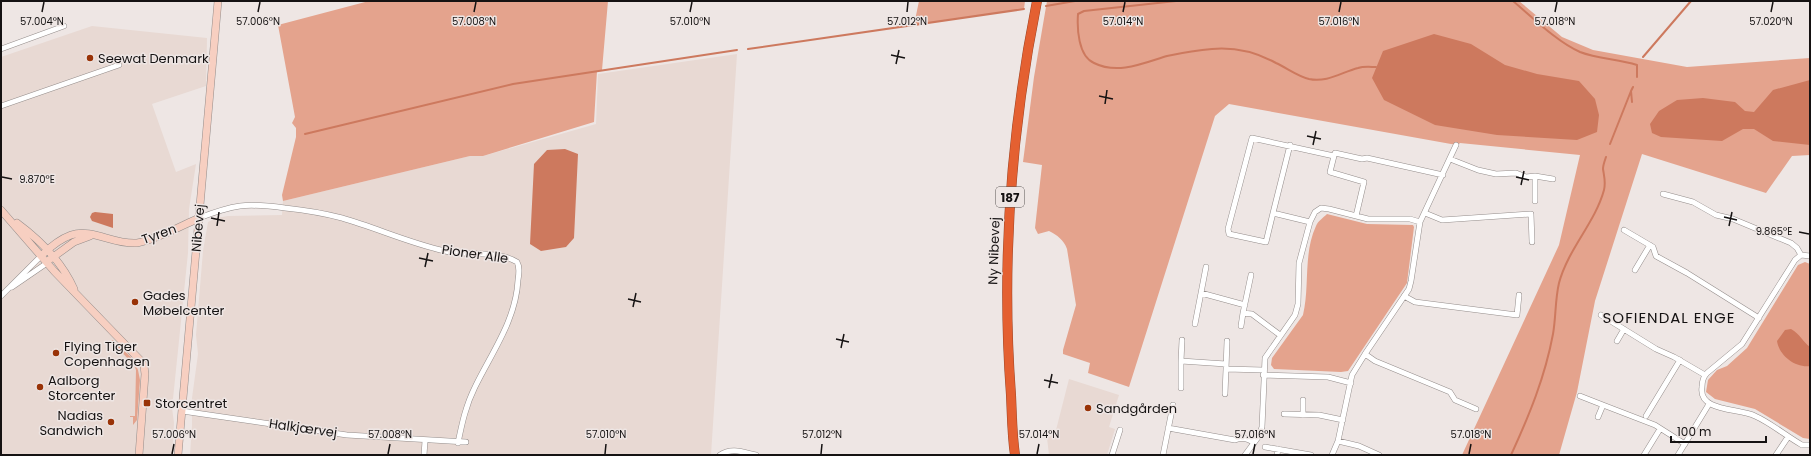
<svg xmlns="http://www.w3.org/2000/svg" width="1811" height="456" viewBox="0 0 1811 456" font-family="Poppins,sans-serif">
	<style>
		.built { fill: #e8d9d3 }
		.green { fill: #e4a38d }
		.water { fill: #cd795e }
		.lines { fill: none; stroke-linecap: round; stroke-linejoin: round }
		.stream { stroke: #cd795e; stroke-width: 2 }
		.street-casing { stroke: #948d8b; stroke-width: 6 }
		.secondary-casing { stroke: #948d8b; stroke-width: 8 }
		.highway-casing { stroke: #9c4526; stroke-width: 10 }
		.street { stroke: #fff; stroke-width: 5 }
		.secondary { stroke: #f7cfc1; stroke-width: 7 }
		.highway { stroke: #e46031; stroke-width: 9 }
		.ticks { fill: none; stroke: #151212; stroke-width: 1.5 }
		.poi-dot { fill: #993307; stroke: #eee6e4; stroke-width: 1.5 }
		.labels { text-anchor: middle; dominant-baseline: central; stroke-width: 3; stroke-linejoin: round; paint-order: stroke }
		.shield { fill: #eee6e4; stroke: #565251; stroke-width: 1 }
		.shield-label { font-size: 12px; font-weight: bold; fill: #151212 }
		.poi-label { font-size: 13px; fill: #151212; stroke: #eee6e4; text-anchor: start }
		.street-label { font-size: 13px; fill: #151212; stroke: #eee6e4 }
		.quarter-label { font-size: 15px; letter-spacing: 1px; fill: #151212; stroke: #eee6e4 }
		.ticks-label { font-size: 10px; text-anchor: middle; fill: #151212; stroke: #eee6e4; stroke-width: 3; stroke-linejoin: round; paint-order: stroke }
	</style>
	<rect width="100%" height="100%" fill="#eee6e4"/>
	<!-- built -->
	<path class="built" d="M 92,26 L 207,38 L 206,86 L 152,104 L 176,172 L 196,164 L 189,209 L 188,253 L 173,399 L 171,400 L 174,423 L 172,455 L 1,455 L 1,57 Z
		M 737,54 L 711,455 L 190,455 L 192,426 L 192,398 L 198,354 L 196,335 L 203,251 L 208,222 L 216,218 L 228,216 L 282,215 L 283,201 L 470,156 L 483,156 L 596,124 L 598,74 Z
		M 1069,379 L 1119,395 L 1109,427 L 1115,429 L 1107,455 L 1049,455 L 1047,438 L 1055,434 Z"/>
	<!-- green -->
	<path class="green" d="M 369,1 L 608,1 L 602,70 L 597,71 L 594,122 L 483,156 L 470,156 L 283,201 L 282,195 L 296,137 L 296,128 L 292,123 L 295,117 L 278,25 Z
		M 919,1 L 1025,1 L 1024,9 L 914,25 Z
		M 1047,1 L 1519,1 L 1562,37 L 1593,50 L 1687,67 L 1810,58 L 1810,155 L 1792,156 L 1766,193 L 1642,154 L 1595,301 L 1577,392 L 1559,455 L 1462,455 L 1559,245 L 1580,155 L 1460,143 L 1458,145 L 1451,144 L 1229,104 L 1215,116 L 1129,387 L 1088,373 L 1090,363 L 1063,354 L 1063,350 L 1076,305 L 1067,249 C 1064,240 1057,235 1049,231 L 1038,234 L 1035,228 L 1042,165 L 1023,162 L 1034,77 Z
		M 1327,214 L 1367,224 L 1413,225 L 1414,227 L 1407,283 L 1348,371 L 1341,372 L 1274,369 L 1271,365 L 1272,358 L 1303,315 C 1310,286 1303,254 1316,226 C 1318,221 1323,218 1327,214 Z
		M 1805,262 L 1810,264 L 1810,439 L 1803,438 L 1755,409 L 1715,399 L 1706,392 L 1708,380 L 1717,370 L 1727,366 L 1747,348 L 1798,265 Z
		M 113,340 L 133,359 L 138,370 L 140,380 L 137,420 L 133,425 L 133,417 L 130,417 L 130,416 L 135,416 L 136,370 L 134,365 L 111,341 Z"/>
	<!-- water -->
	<path class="water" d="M 1434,34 L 1471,44 L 1505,65 L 1537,74 L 1579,81 L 1595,99 L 1599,115 L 1597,132 L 1577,140 L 1497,135 L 1435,125 L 1384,100 L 1372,78 L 1383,51 Z
		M 1810,80 L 1810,145 L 1773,141 L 1754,129 L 1743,129 L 1722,141 L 1661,137 L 1652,133 L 1650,124 L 1659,111 L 1677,100 L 1703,98 L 1735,102 L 1745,111 L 1754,112 L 1773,90 Z
		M 565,149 L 578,154 L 574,238 L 566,247 L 541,251 L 530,244 L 534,164 L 547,150 Z
		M 95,212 L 113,214 L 113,228 L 92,221 L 90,217 L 92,213 Z
		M 1791,329 C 1800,334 1803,342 1810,347 L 1810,366 C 1795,368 1779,355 1777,341 L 1785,330 Z"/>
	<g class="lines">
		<!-- stream -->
		<path class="stream" d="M 1176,1 L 1084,11 L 1078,14 C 1077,28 1078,56 1094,63 C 1118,75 1144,63 1167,56 C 1181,53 1198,50 1212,49 C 1235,47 1256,52 1276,63 C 1287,68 1297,76 1309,79 C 1327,83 1342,72 1358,68 C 1364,66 1371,67 1376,67
			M 1513,1 C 1532,17 1557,42 1580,52 C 1598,59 1618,59 1637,65 L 1637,77
			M 1046,6 L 1075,1
			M 748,49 L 1024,9
			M 1643,57 L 1691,1
			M 1632,102 L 1631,91 L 1633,87
			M 305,134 L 513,84 L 737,50
			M 1610,144 L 1631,91
			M 1511,455 C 1529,416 1545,377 1553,334 C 1556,317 1555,300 1559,283 C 1568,249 1595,223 1604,190 C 1606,182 1604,176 1603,169 C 1603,165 1605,160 1606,157"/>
		<!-- street casing -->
		<g class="street-casing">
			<path id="street" d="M 1,49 L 64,26
				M 1,106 L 119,65
				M 1334,156 L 1330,172 L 1364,182 L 1356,216
				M 1450,159 L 1478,170 L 1496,174 L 1516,173 L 1526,177 L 1535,176 L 1553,179
				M 1535,176 L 1535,201
				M 1663,194 L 1693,202 L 1716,215 L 1733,219 L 1791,243 L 1797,248 L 1801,255
				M 1273,213 L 1290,145
				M 1425,213 L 1442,220 L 1531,214 L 1532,242
				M 199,218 C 212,213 226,208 240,206 C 255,204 270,206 285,208 C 304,210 323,213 342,218 C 377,228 409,243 445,251 C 467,256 498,250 517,262 C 520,267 519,273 518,280 C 516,320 492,352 475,387 C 466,405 462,423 458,443
				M 1310,222 L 1273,213 L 1266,242 L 1229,234 L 1228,229 L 1252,138 L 1334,156 L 1335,153 L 1362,159 L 1367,158 L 1443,175
				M 1624,230 L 1653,247 L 1656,256 L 1687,273 L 1759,318
				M 1810,256 L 1801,255 L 1795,260 L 1742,344 L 1707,373 C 1703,377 1702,381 1702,387 C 1698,412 1739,408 1755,416 C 1771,423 1786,436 1802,445 L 1810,445
				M 1635,270 L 1650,245
				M 1251,275 L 1243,313 L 1252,314 L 1280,335
				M 12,287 L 47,263
				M 1201,293 L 1206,267
				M 1,296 L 41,256
				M 1404,296 L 1415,302 L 1517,315 L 1519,295
				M 1601,315 L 1656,349 L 1674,357 L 1705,375
				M 1195,324 L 1201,293 L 1245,305
				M 1241,326 L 1243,313
				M 1182,340 L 1181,361 L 1226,364
				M 1227,341 L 1226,369 L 1263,370
				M 1617,341 L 1624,329
				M 1365,354 L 1375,361 L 1450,392 L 1455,400 L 1476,409
				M 1263,375 L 1328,377 L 1351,383
				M 1181,388 L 1181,361
				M 1225,394 L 1226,369
				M 1580,396 L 1603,405
				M 182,411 L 347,435 L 466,442
				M 1284,414 L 1319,415 L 1343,420
				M 1303,415 L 1303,400
				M 1646,416 L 1680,360
				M 1598,417 L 1603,405 L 1655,425 L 1685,444
				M 1168,428 L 1235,440 C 1242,437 1248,438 1254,443
				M 1338,441 L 1359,446 L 1379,455
				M 1265,447 L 1311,455
				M 424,455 L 425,441
				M 720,455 C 731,447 743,452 756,455
				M 1112,455 L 1120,430
				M 1163,455 L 1173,405
				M 1245,455 L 1259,436 L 1262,427 L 1265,358 L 1295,315 L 1298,304 L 1299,263 L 1310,222 L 1315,212 L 1321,208 L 1329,209 L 1368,219 L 1410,219 L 1420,222
				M 1277,455 L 1278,449
				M 1332,455 L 1338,441 L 1352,375 L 1365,354 L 1409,289 L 1411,281 L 1420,222 L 1456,145
				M 1644,455 L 1660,429
				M 1678,455 L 1709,404
				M 1776,455 L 1788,437"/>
		</g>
		<!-- secondary casing -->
		<g class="secondary-casing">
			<path id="secondary" d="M 1,210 L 54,271 L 141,361 L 144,366 L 145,374 L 139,455
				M 17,223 C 40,240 62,262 74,289
				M 41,256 C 49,248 60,239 71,235 C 92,228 114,245 137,243 C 156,240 181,226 199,218
				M 49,260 L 74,242 L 90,236
				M 178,455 L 218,1"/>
		</g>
		<!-- highway casing -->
		<g class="highway-casing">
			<path id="highway" d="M 1015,455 C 1012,435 1012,415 1011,395 C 1001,262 1011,131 1037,1"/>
		</g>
		<!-- street -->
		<use href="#street" class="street"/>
		<!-- secondary -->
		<use href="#secondary" class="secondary"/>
		<!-- highway -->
		<use href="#highway" class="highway"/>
	</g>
	<!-- ticks -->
	<path class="ticks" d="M 42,12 L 44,2M 258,12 L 260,2M 474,12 L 476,2M 690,12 L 692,2M 907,12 L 908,2M 1123,12 L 1125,2M 1339,12 L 1341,2M 1555,12 L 1557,2M 1771,12 L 1773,2M 891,55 L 905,58M 896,64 L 899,50M 1099,96 L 1113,99M 1105,104 L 1107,90M 1307,136 L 1321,139M 1313,145 L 1316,131M 2,177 L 12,179M 1516,177 L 1529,180M 1521,185 L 1524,171M 1724,217 L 1737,220M 211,218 L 225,221M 217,226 L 219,212M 1729,226 L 1732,212M 1799,232 L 1809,234M 419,258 L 433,261M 425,267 L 428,253M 628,299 L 641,302M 633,307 L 636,293M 836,339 L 849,342M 841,348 L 844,334M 1044,380 L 1058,383M 1049,388 L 1052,374M 172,454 L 174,444M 388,454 L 390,444M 605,454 L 606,444M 821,454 L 822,444M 1037,454 L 1039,444M 1253,454 L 1255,444M 1469,454 L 1471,444"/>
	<!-- markers -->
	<g class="poi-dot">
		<circle cx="90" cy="58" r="4"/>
		<circle cx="135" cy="302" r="4"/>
		<circle cx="56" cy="353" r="4"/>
		<circle cx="40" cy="387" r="4"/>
		<rect x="143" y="399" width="8" height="8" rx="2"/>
		<circle cx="1088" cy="408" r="4"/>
		<circle cx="111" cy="422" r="4"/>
	</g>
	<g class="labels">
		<!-- shield labels -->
		<rect class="shield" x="996" y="187" width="28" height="20" rx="3"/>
		<g class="shield-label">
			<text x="1010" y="197">187</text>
		</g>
		<!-- poi labels -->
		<g class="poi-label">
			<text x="98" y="58">Seewat Denmark</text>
			<text x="143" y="295">Gades<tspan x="143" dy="15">Møbelcenter</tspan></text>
			<text x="64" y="346">Flying Tiger<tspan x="64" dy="15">Copenhagen</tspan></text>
			<text x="48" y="380">Aalborg<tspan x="48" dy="15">Storcenter</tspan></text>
			<text x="155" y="403">Storcentret</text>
			<text x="1096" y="408">Sandgården</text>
			<text x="103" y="415" text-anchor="end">Nadias<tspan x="103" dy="15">Sandwich</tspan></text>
		</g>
		<!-- street labels -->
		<g class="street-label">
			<text transform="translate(198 228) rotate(-85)">Nibevej</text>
			<text transform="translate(159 234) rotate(-20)">Tyren</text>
			<text transform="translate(994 251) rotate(-88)">Ny Nibevej</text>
			<text transform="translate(475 254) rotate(8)">Pioner Alle</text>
			<text transform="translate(303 428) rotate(8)">Halkjærvej</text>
		</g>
		<!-- quarter labels -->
		<g class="quarter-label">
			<text x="1669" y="317">SOFIENDAL ENGE</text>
		</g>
	</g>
	<g class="ticks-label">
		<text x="42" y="25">57.004°N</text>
		<text x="258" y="25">57.006°N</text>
		<text x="474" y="25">57.008°N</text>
		<text x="690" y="25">57.010°N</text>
		<text x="907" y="25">57.012°N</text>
		<text x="1123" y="25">57.014°N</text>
		<text x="1339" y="25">57.016°N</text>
		<text x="1555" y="25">57.018°N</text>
		<text x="1771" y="25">57.020°N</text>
		<text x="37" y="183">9.870°E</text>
		<text x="1774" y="235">9.865°E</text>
		<text x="174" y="438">57.006°N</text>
		<text x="390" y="438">57.008°N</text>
		<text x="606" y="438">57.010°N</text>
		<text x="822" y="438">57.012°N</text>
		<text x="1039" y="438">57.014°N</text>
		<text x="1255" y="438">57.016°N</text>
		<text x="1471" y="438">57.018°N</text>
	</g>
	<!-- border -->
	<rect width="1811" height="456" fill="none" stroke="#151212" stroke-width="4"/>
	<!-- scale -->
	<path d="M1671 436v6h95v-6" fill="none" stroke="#151212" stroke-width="2"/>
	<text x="1677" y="436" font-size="12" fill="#151212" stroke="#eee6e4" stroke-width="3" paint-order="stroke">100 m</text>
</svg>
